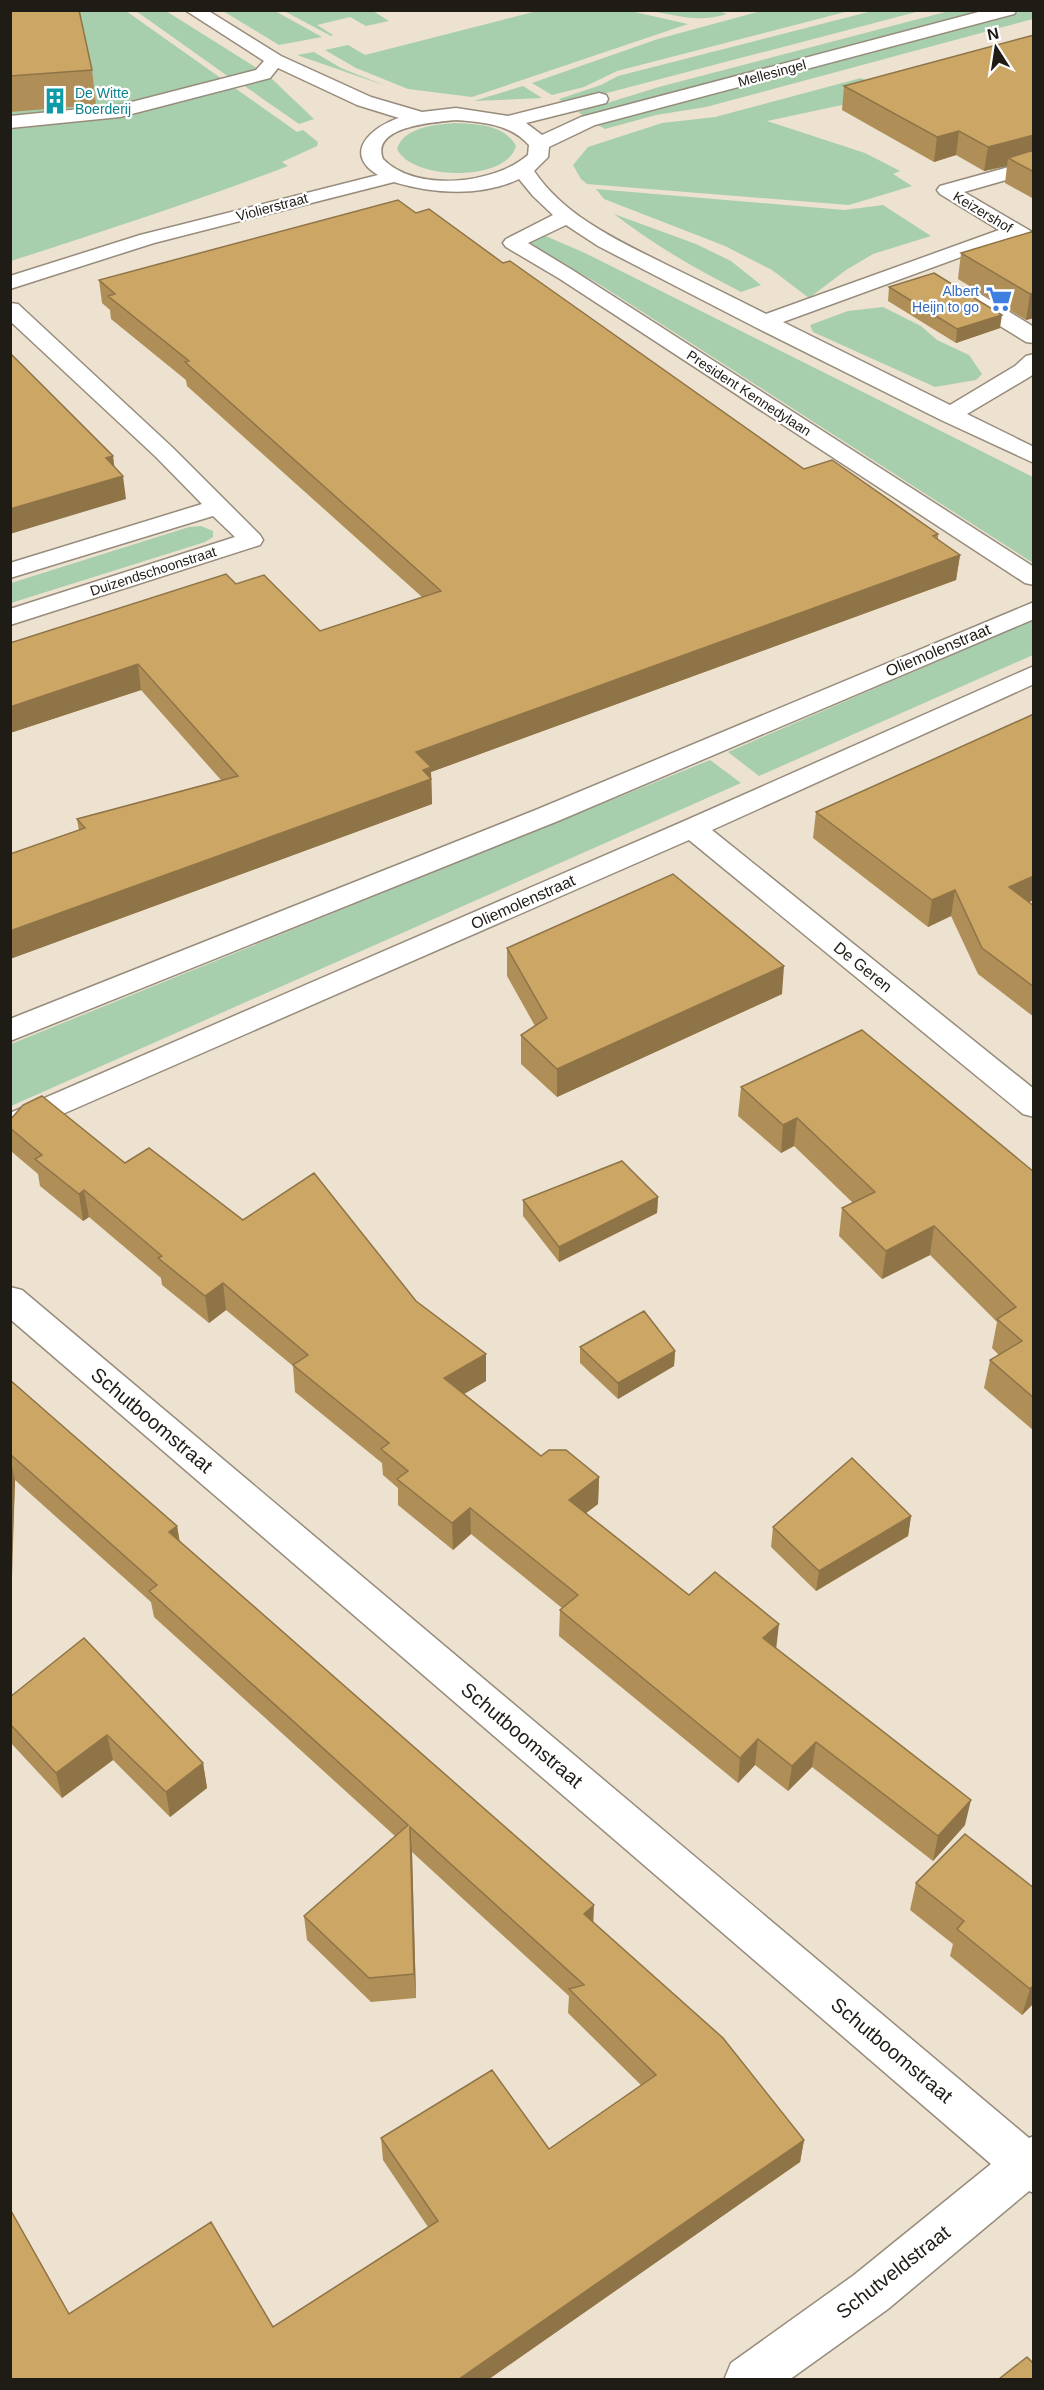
<svg xmlns="http://www.w3.org/2000/svg" width="1044" height="2390" viewBox="0 0 1044 2390" font-family="Helvetica,sans-serif">
	<style>
		.green { fill: #a7cfae }
		.lines { fill: none; stroke-linecap: round; stroke-linejoin: round }
		.minor-casing { stroke: #978c7c; stroke-width: 3 }
		.minor { fill: #fff; fill-rule: evenodd }
		.wall { fill: #af8f57 }
		.shaded-wall { fill: #8f7447 }
		.building { fill: #cca665; stroke: #8f7447; stroke-width: 1.5 }
		.labels { text-anchor: middle; dominant-baseline: central; stroke-width: 4.5; stroke-linejoin: round; paint-order: stroke }
		.far-street-label { font-size: 14px; fill: #1f1b15; stroke: #fff }
		.far-culture-label { font-size: 14px; fill: #0d838f; stroke: #fff; text-anchor: start }
		.far-shop-label { font-size: 14px; fill: #366cbe; stroke: #fff; text-anchor: end }
		.street-label { font-size: 16px; fill: #1f1b15; stroke: #fff }
		.near-street-label { font-size: 20px; fill: #1f1b15; stroke: #fff }
	</style>
	<rect width="100%" height="100%" fill="#ede1cf"/>
	<!-- green -->
	<path class="green" d="M 663,10 L 719,11 L 727,14 C 700,22 683,17 657,12 Z
		M 11,11 L 126,11 L 297,132 L 303,130 L 318,142 L 317,146 L 282,162 L 288,166 C 196,201 104,231 11,261 Z
		M 136,11 L 166,11 L 260,70 L 229,77 Z
		M 223,11 L 275,11 L 322,37 L 279,45 Z
		M 284,11 L 373,11 L 389,21 L 366,26 L 350,17 L 317,25 L 333,35 L 331,36 Z
		M 537,11 L 630,11 L 688,24 L 472,97 L 408,89 L 356,68 L 325,50 L 348,45 L 365,55 Z
		M 761,11 L 849,11 L 617,71 L 584,87 L 552,95 L 532,83 L 658,39 Z
		M 872,11 L 920,11 L 565,104 L 559,99 L 601,85 L 618,76 Z
		M 949,11 L 994,11 L 677,95 L 584,116 L 578,112 L 659,87 Z
		M 1024,11 L 1033,11 L 1033,19 L 706,107 L 656,115 L 605,129 L 598,125 Z
		M 314,52 L 341,68 L 386,86 L 297,55 Z
		M 271,78 L 314,119 L 299,124 L 243,85 Z
		M 861,78 L 894,94 L 767,121 L 865,153 L 900,171 L 893,174 L 912,186 L 849,205 L 587,184 L 581,179 L 573,165 L 588,147 L 662,123 L 715,117 Z
		M 523,86 L 542,98 L 474,101 Z
		M 454,123 C 476,124 504,124 516,146 C 507,182 412,181 397,149 C 404,127 434,125 454,123 Z
		M 596,189 L 844,210 L 883,205 L 931,236 L 873,254 L 846,270 L 809,298 L 772,270 L 725,246 L 604,199 Z
		M 614,214 L 696,244 L 731,261 L 761,285 L 741,292 C 696,269 654,245 614,214 Z
		M 541,234 L 585,253 L 1033,477 L 1033,563 L 602,286 L 530,244 L 529,242 Z
		M 883,307 L 921,326 L 937,340 L 969,355 L 982,374 L 976,380 L 935,387 L 813,332 L 810,325 L 848,311 Z
		M 201,526 L 213,531 L 213,537 L 205,542 L 11,603 L 11,583 L 189,527 Z
		M 1033,620 L 1033,655 L 759,776 L 728,752 Z
		M 710,760 L 741,783 L 11,1106 L 11,1044 Z"/>
	<g class="lines">
		<!-- minor casing -->
		<g class="minor-casing">
			<path id="minor" d="M 185,10 L 207,10 L 281,56 L 371,97 L 422,112 L 456,108 L 508,116 L 599,93 L 606,95 L 608,99 L 606,103 L 526,123 L 542,135 L 581,117 L 986,10 L 1017,10 L 1014,14 L 595,125 L 549,147 L 548,157 L 534,171 C 565,217 619,241 667,265 C 700,281 733,297 766,314 L 999,230 L 940,194 L 937,190 L 940,186 L 1034,160 L 1034,172 L 964,192 L 1034,233 L 1034,243 L 1027,244 L 1013,238 L 783,322 L 950,405 L 1015,366 L 1026,356 L 1034,354 L 1034,373 L 1031,376 L 967,414 L 1034,447 L 1034,463 L 941,420 L 755,327 L 598,246 L 566,225 L 528,243 L 574,271 L 1034,567 L 1034,585 L 1025,583 L 560,279 L 506,247 L 503,243 L 506,239 L 553,215 L 533,196 L 519,179 C 481,197 434,194 394,182 L 154,243 L 10,289 L 10,276 L 140,235 L 378,175 C 341,153 373,126 399,118 L 357,105 L 278,68 L 270,78 L 120,117 L 10,128 L 10,116 L 120,105 L 256,70 L 264,61 ZM 456,120 C 483,122 510,124 529,145 L 528,155 C 495,184 416,193 383,159 C 370,126 436,122 456,120 Z
				M 964,288 L 972,289 L 1034,327 L 1034,343 L 1026,342 L 956,299 L 953,294 L 956,289 Z
				M 10,303 L 18,304 L 172,447 L 260,535 L 263,540 L 260,545 L 10,625 L 10,609 L 235,537 L 213,516 L 10,578 L 10,563 L 202,504 L 156,457 L 10,321 Z
				M 1034,602 L 1034,619 L 558,821 L 10,1041 L 10,1019 L 538,809 Z
				M 1034,666 L 1034,684 L 712,830 L 1034,1089 L 1034,1117 L 1023,1114 L 689,840 L 10,1137 L 10,1113 L 682,822 Z
				M 10,1287 L 22,1290 L 1029,2138 L 1034,2136 L 1034,2193 L 1029,2191 L 888,2309 L 789,2380 L 724,2380 L 731,2363 L 854,2275 L 991,2164 L 10,1319 Z"/>
		</g>
		<!-- minor -->
		<use href="#minor" class="minor"/>
	</g>
	<!-- wall -->
	<path class="wall" d="M 10,10 L 92,70 L 96,105 L 10,112 Z
		M 1034,35 L 1034,199 L 1005,183 L 1007,166 L 984,171 L 956,155 L 934,162 L 842,110 L 844,86 Z
		M 416,213 L 503,263 L 804,469 L 938,534 L 938,540 L 960,555 L 956,580 L 431,772 L 432,804 L 10,959 L 10,854 L 79,831 L 77,819 L 221,780 L 141,690 L 10,733 L 10,643 L 236,584 L 320,631 L 422,597 L 187,386 L 186,380 L 111,319 L 110,310 L 102,303 L 99,280 Z
		M 1034,231 L 1034,318 L 1026,320 L 958,279 L 961,253 Z
		M 889,287 L 1000,328 L 956,343 L 888,301 Z
		M 816,812 L 1029,902 L 1034,906 L 1034,1017 L 978,974 L 951,916 L 928,927 L 813,838 Z
		M 507,948 L 782,994 L 557,1097 L 521,1064 L 521,1035 L 535,1026 L 507,976 Z
		M 741,1087 L 1034,1172 L 1034,1431 L 984,1388 L 990,1360 L 999,1355 L 992,1348 L 997,1322 L 930,1255 L 882,1279 L 839,1236 L 842,1208 L 853,1203 L 794,1146 L 781,1153 L 738,1116 Z
		M 10,1120 L 125,1163 L 243,1220 L 416,1301 L 486,1381 L 464,1394 L 541,1456 L 599,1477 L 598,1504 L 586,1513 L 689,1595 L 776,1649 L 965,1825 L 933,1861 L 812,1767 L 788,1791 L 755,1765 L 738,1783 L 559,1636 L 560,1610 L 562,1608 L 471,1534 L 453,1550 L 398,1505 L 398,1488 L 383,1475 L 382,1463 L 295,1392 L 293,1366 L 226,1310 L 209,1323 L 162,1285 L 161,1278 L 89,1217 L 83,1221 L 40,1186 L 38,1174 L 12,1152 L 10,1146 Z
		M 658,1197 L 657,1213 L 559,1262 L 523,1216 L 523,1200 Z
		M 580,1347 L 675,1351 L 674,1366 L 618,1399 L 580,1363 Z
		M 10,1380 L 177,1526 L 180,1542 L 593,1922 L 804,2140 L 800,2162 L 489,2379 L 69,2314 L 273,2327 L 428,2227 L 383,2160 L 381,2138 L 549,2149 L 641,2085 L 568,2013 L 569,1996 L 412,1852 L 416,1998 L 371,2002 L 307,1940 L 304,1916 L 395,1836 L 154,1617 L 151,1602 L 15,1480 L 10,1608 Z
		M 911,1516 L 908,1536 L 816,1591 L 771,1547 L 773,1527 Z
		M 10,1697 L 203,1763 L 207,1788 L 170,1817 L 113,1760 L 62,1798 L 10,1742 Z
		M 916,1883 L 1034,1888 L 1034,2003 L 1022,2015 L 950,1956 L 953,1944 L 910,1910 Z"/>
	<!-- shaded-wall -->
	<path class="shaded-wall" d="M 959,131 L 956,155 L 934,162 L 937,137 Z
		M 1034,135 L 1034,159 L 1008,158 L 1007,166 L 984,171 L 988,147 Z
		M 1034,293 L 1034,318 L 1026,320 L 1030,294 Z
		M 1002,315 L 1000,328 L 956,343 L 957,329 Z
		M 113,456 L 116,478 L 123,476 L 126,499 L 10,534 L 10,509 L 106,458 Z
		M 960,555 L 956,580 L 431,772 L 432,804 L 10,959 L 10,931 L 416,752 Z
		M 138,664 L 141,690 L 10,733 L 10,707 Z
		M 1034,876 L 1034,900 L 1004,914 L 1009,887 Z
		M 955,890 L 951,916 L 928,927 L 932,900 Z
		M 784,966 L 782,994 L 557,1097 L 557,1069 Z
		M 797,1118 L 794,1146 L 781,1153 L 783,1125 Z
		M 84,1190 L 89,1217 L 83,1221 L 79,1194 Z
		M 658,1197 L 657,1213 L 559,1262 L 559,1247 Z
		M 934,1226 L 930,1255 L 882,1279 L 886,1251 Z
		M 223,1283 L 226,1310 L 209,1323 L 205,1296 Z
		M 675,1351 L 674,1366 L 618,1399 L 618,1383 Z
		M 486,1354 L 486,1381 L 445,1405 L 444,1378 Z
		M 10,1457 L 15,1480 L 11,1609 L 10,1608 Z
		M 599,1477 L 598,1504 L 569,1526 L 569,1500 Z
		M 470,1508 L 471,1534 L 453,1550 L 452,1523 Z
		M 911,1516 L 908,1536 L 816,1591 L 819,1571 Z
		M 177,1526 L 181,1552 L 169,1532 Z
		M 779,1624 L 776,1650 L 763,1638 Z
		M 107,1735 L 113,1760 L 62,1798 L 56,1773 Z
		M 758,1739 L 755,1765 L 738,1783 L 740,1758 Z
		M 816,1742 L 812,1767 L 788,1791 L 792,1766 Z
		M 203,1763 L 207,1788 L 170,1817 L 166,1792 Z
		M 971,1800 L 965,1825 L 933,1861 L 938,1836 Z
		M 410,1827 L 412,1852 L 416,1998 L 414,1974 Z
		M 594,1905 L 593,1930 L 584,1914 Z
		M 1034,1985 L 1034,2003 L 1022,2015 L 1030,1989 Z
		M 804,2140 L 800,2162 L 489,2379 L 459,2379 Z"/>
	<!-- building -->
	<path class="building" d="M 10,10 L 79,10 L 92,70 L 10,76 Z
		M 1034,35 L 1034,135 L 988,147 L 959,131 L 937,137 L 844,86 Z
		M 1034,150 L 1034,172 L 1008,158 Z
		M 398,200 L 416,213 L 429,209 L 503,263 L 510,261 L 804,469 L 832,460 L 938,534 L 933,536 L 960,555 L 416,752 L 431,767 L 423,770 L 431,779 L 10,931 L 10,854 L 85,828 L 77,819 L 238,776 L 138,664 L 10,707 L 10,643 L 226,574 L 236,584 L 264,575 L 320,631 L 441,591 L 185,362 L 189,361 L 108,296 L 115,294 L 99,280 Z
		M 1034,231 L 1034,293 L 1030,294 L 961,253 Z
		M 934,273 L 1002,315 L 957,329 L 889,287 Z
		M 10,353 L 113,456 L 106,458 L 123,476 L 10,509 Z
		M 1034,714 L 1034,876 L 1009,887 L 1034,906 L 1034,987 L 982,948 L 955,890 L 932,900 L 816,812 Z
		M 673,874 L 784,966 L 557,1069 L 521,1035 L 547,1018 L 507,948 Z
		M 862,1030 L 1034,1172 L 1034,1398 L 990,1360 L 1022,1341 L 997,1319 L 1016,1307 L 934,1226 L 886,1251 L 842,1208 L 875,1192 L 797,1118 L 783,1125 L 741,1087 Z
		M 42,1096 L 125,1163 L 149,1148 L 243,1220 L 314,1173 L 416,1301 L 486,1354 L 444,1378 L 541,1456 L 549,1450 L 566,1450 L 599,1477 L 569,1500 L 689,1595 L 715,1572 L 779,1624 L 763,1638 L 971,1800 L 938,1836 L 816,1742 L 792,1766 L 758,1739 L 740,1758 L 560,1610 L 578,1595 L 470,1508 L 452,1523 L 397,1479 L 408,1471 L 381,1449 L 389,1443 L 293,1365 L 308,1355 L 223,1283 L 205,1296 L 158,1258 L 162,1256 L 84,1190 L 79,1194 L 35,1159 L 42,1155 L 10,1128 L 10,1120 L 23,1105 Z
		M 622,1161 L 658,1197 L 559,1247 L 523,1200 Z
		M 644,1311 L 675,1351 L 618,1383 L 580,1347 Z
		M 10,1380 L 177,1526 L 169,1532 L 594,1905 L 584,1914 L 723,2038 L 804,2140 L 459,2379 L 10,2379 L 10,2209 L 69,2314 L 211,2222 L 273,2327 L 438,2221 L 381,2138 L 492,2070 L 549,2149 L 656,2075 L 569,1989 L 584,1985 L 410,1827 L 414,1974 L 369,1978 L 304,1916 L 408,1825 L 149,1591 L 157,1585 L 10,1454 Z
		M 852,1458 L 911,1516 L 819,1571 L 773,1527 Z
		M 84,1638 L 203,1763 L 166,1792 L 107,1735 L 56,1773 L 10,1724 L 10,1697 Z
		M 965,1834 L 1034,1888 L 1034,1985 L 1030,1989 L 957,1929 L 964,1921 L 916,1883 Z
		M 1027,2357 L 1034,2364 L 1034,2379 L 999,2379 Z"/>
	<!-- icons -->
	<defs>
		<g id="building-bare" transform="scale(2.07)"><path d="M-4-6H4V6H1V3H-1V6H-4ZM-2.5-4.3h1.7v1.8h-1.7ZM.8-4.3h1.7v1.8H.8ZM-2.5-1h1.7V.8h-1.7ZM.8-1h1.7V.8H.8Z" fill="#0f9aa8" stroke="#fff" stroke-width="2.5" paint-order="stroke"/></g>
		<g id="supermarket-bare" transform="scale(2.07)"><path d="M-6-5.5h2.5l.6 2H6L4.5 2H-2.5L-4.4-4H-6ZM-1.5 3.2a1.3 1.3 0 1 0 .1 0ZM3 3.2a1.3 1.3 0 1 0 .1 0Z" fill="#3f7fe0" stroke="#fff" stroke-width="2.5" paint-order="stroke"/></g>
	</defs>
	<g fill-rule="evenodd">
		<use href="#building-bare" x="55" y="101"/>
		<use href="#supermarket-bare" x="999" y="299"/>
	</g>
	<g class="labels">
		<!-- far-street labels -->
		<g class="far-street-label">
			<text transform="translate(772 73) rotate(-15)">Mellesingel</text>
			<text transform="translate(272 207) rotate(-15)">Violierstraat</text>
			<text transform="translate(983 212) rotate(31)">Keizershof</text>
			<text transform="translate(749 393) rotate(33)">President Kennedylaan</text>
			<text transform="translate(153 571) rotate(-18)">Duizendschoonstraat</text>
		</g>
		<!-- far-culture labels -->
		<g class="far-culture-label">
			<text x="75" y="93">De Witte<tspan x="75" dy="16">Boerderij</tspan></text>
		</g>
		<!-- far-shop labels -->
		<g class="far-shop-label">
			<text x="979" y="291">Albert<tspan x="979" dy="16">Heijn to go</tspan></text>
		</g>
		<!-- street labels -->
		<g class="street-label">
			<text transform="translate(938 650) rotate(-23)">Oliemolenstraat</text>
			<text transform="translate(523 902) rotate(-24)">Oliemolenstraat</text>
			<text transform="translate(863 967) rotate(39)">De Geren</text>
		</g>
		<!-- near-street labels -->
		<g class="near-street-label">
			<text transform="translate(152 1420) rotate(40)">Schutboomstraat</text>
			<text transform="translate(522 1735) rotate(40)">Schutboomstraat</text>
			<text transform="translate(892 2050) rotate(40)">Schutboomstraat</text>
			<text transform="translate(893 2272) rotate(-38)">Schutveldstraat</text>
		</g>
	</g>
	<!-- border -->
	<rect width="1044" height="2390" fill="none" stroke="#1f1b15" stroke-width="24"/>
	<!-- north arrow -->
	<g transform="translate(996 48) rotate(348)" stroke="#ffffff" stroke-width="4.5" paint-order="stroke">
	<path d="M0-4.5L10 22L0 15L-10 22Z" fill="#1f1b15"/>
	<text y="-9" font-size="16" font-weight="bold" text-anchor="middle" fill="#1f1b15">N</text>
	</g>
</svg>
